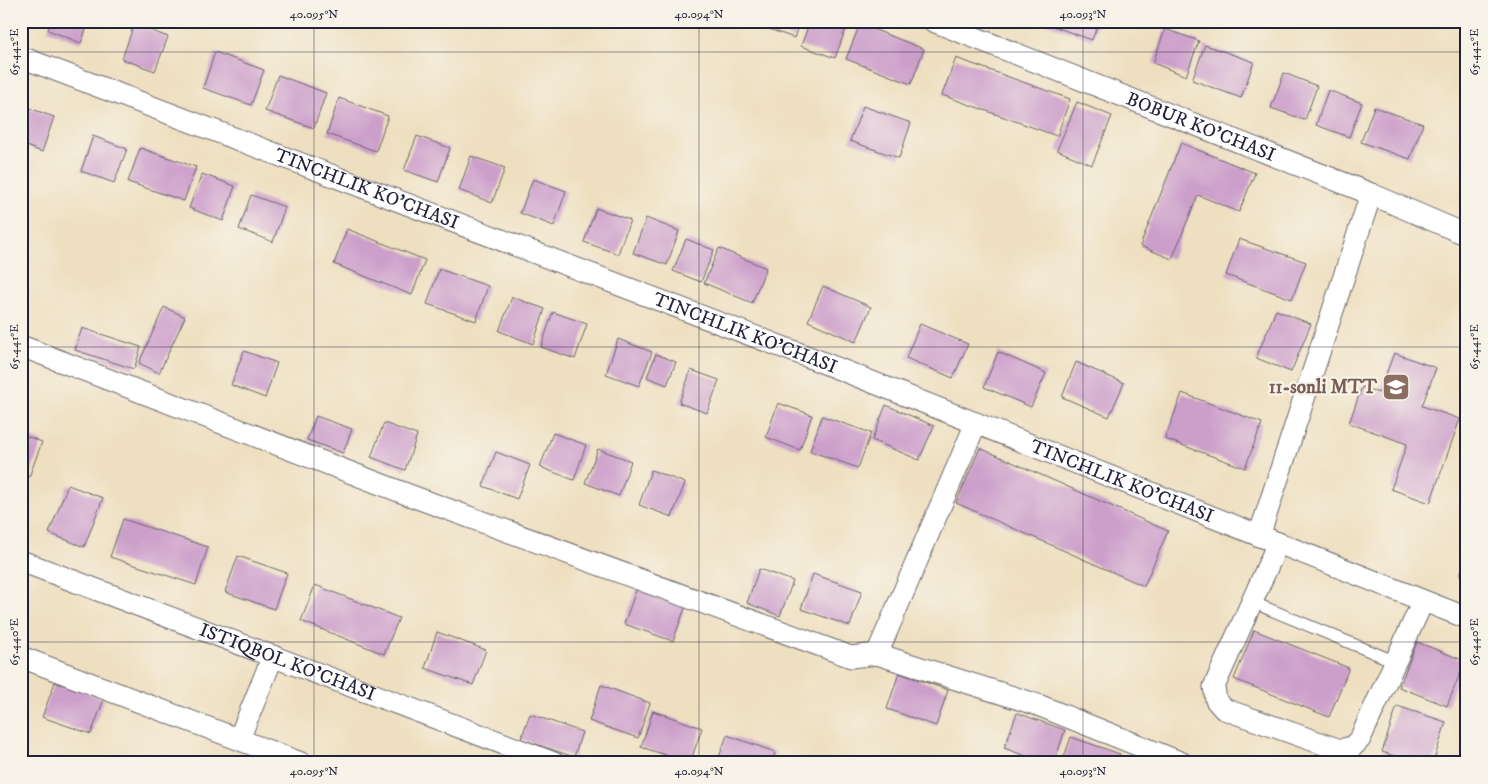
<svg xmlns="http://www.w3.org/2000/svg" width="1488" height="784" viewBox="0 0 1488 784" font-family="'IM FELL DW Pica',serif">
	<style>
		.building { fill: #cc9fcb }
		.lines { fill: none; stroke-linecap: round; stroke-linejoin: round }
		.service-casing { stroke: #69646a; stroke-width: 13 }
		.minor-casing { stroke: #69646a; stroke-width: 23 }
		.service { stroke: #fff; stroke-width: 11 }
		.minor { stroke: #fff; stroke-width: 21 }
		.ticks { fill: none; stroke: #22223b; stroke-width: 1; stroke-opacity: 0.45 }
		.labels { text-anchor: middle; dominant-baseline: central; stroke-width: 4.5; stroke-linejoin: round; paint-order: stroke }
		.street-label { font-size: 19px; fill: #22223b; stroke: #f7f3e8 }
		.education-label { font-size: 19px; font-weight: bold; fill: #785e54; stroke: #f7f3e8; text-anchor: end }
		.neatline { fill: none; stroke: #22223b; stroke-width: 2 }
		.ticks-label { font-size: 12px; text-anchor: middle; fill: #22223b }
	</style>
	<rect width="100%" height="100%" fill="#f7f3e8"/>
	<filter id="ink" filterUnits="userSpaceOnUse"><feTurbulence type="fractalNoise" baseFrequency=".02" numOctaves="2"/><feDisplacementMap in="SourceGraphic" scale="10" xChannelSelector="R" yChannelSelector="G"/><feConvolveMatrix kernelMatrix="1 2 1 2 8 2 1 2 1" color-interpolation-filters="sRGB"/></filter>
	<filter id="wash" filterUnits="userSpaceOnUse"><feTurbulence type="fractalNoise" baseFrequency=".0096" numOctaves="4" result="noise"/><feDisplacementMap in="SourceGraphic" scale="20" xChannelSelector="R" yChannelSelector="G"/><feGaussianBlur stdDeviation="1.12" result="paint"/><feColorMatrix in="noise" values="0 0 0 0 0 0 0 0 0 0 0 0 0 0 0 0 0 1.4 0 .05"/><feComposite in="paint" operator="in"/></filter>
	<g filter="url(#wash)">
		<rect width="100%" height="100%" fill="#eedfc0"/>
		<g id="blocks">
			<!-- building -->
			<path class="building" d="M 51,21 L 89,21 L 81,43 L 48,30 Z
				M 747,21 L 800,21 L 794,38 Z
				M 810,21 L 842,21 L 848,23 L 835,58 L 801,46 Z
				M 1044,21 L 1099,21 L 1092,40 L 1044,23 Z
				M 134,24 L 168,37 L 155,71 L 122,59 Z
				M 860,24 L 924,49 L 911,84 L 846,59 Z
				M 1165,29 L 1199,41 L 1186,76 L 1153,63 Z
				M 1205,45 L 1254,62 L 1241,98 L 1192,80 Z
				M 215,52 L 264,70 L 251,105 L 203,88 Z
				M 956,58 L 1070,99 L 1057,136 L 942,95 Z
				M 1284,73 L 1317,86 L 1305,120 L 1271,108 Z
				M 278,75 L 326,93 L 314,128 L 265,111 Z
				M 1328,90 L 1362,103 L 1349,137 L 1316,125 Z
				M 339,98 L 388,116 L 376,151 L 327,134 Z
				M 1077,102 L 1112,116 L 1092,165 L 1057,150 Z
				M 21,105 L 54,117 L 42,152 L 21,144 Z
				M 863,106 L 911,123 L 899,158 L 850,141 Z
				M 1374,107 L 1423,124 L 1410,159 L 1361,142 Z
				M 93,136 L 127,149 L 114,183 L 81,171 Z
				M 417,136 L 450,148 L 438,182 L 404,170 Z
				M 1181,143 L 1255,173 L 1239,212 L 1198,195 L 1172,259 L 1140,246 Z
				M 140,148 L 196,167 L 184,201 L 128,182 Z
				M 471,156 L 505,168 L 492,203 L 459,190 Z
				M 202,174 L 235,186 L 223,221 L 189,208 Z
				M 533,179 L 566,191 L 554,226 L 520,213 Z
				M 251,195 L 285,207 L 273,242 L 239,229 Z
				M 596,208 L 630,220 L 618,254 L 584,242 Z
				M 646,218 L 679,231 L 667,265 L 633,253 Z
				M 347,229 L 425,260 L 412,295 L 334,264 Z
				M 686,239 L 714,250 L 701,282 L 673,271 Z
				M 1239,239 L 1306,262 L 1292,299 L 1226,275 Z
				M 719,248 L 766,268 L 752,303 L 704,283 Z
				M 439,269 L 488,286 L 476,321 L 427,304 Z
				M 823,286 L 871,307 L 856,342 L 808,321 Z
				M 512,297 L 545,309 L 533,344 L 499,331 Z
				M 164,307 L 185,317 L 159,373 L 139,363 Z
				M 1276,310 L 1311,324 L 1291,372 L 1256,358 Z
				M 553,312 L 587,324 L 575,359 L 541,347 Z
				M 920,324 L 968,344 L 953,378 L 906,358 Z
				M 82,328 L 141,347 L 134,369 L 75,350 Z
				M 618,339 L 652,352 L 639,386 L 606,374 Z
				M 244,351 L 277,363 L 265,398 L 231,385 Z
				M 998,352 L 1046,373 L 1031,407 L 984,387 Z
				M 1394,353 L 1436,368 L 1422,406 L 1460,419 L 1430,503 L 1391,489 L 1407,444 L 1349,423 L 1362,387 L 1379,393 Z
				M 656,354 L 676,362 L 667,385 L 647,377 Z
				M 1076,362 L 1124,383 L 1109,417 L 1062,397 Z
				M 691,370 L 719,380 L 707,413 L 679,403 Z
				M 1182,393 L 1262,423 L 1245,468 L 1165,439 Z
				M 778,403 L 812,415 L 800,450 L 766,437 Z
				M 886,405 L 934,426 L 919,460 L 872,440 Z
				M 316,416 L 352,429 L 343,453 L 307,440 Z
				M 822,416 L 871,433 L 858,468 L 810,451 Z
				M 384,423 L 417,435 L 405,470 L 371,457 Z
				M 553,433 L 586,445 L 574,480 L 540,467 Z
				M 21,434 L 42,442 L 29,477 L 21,474 Z
				M 980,448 L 1168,531 L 1144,586 L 956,503 Z
				M 598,449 L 631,461 L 619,496 L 585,483 Z
				M 496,452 L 530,465 L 517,499 L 483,486 Z
				M 651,470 L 685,483 L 672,517 L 639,505 Z
				M 68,485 L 103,498 L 84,547 L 49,533 Z
				M 123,519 L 208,547 L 196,585 L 110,557 Z
				M 1466,554 L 1467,554 L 1467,578 L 1460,576 Z
				M 238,556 L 287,573 L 274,609 L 225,592 Z
				M 759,569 L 793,581 L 780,616 L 747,603 Z
				M 813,574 L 862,591 L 850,626 L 801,609 Z
				M 315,585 L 399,618 L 384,654 L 301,621 Z
				M 637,588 L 686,605 L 673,641 L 624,624 Z
				M 1254,630 L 1349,668 L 1329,717 L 1234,679 Z
				M 437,632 L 486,650 L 473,685 L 425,668 Z
				M 1417,642 L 1465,661 L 1447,706 L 1399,687 Z
				M 899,673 L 948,690 L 936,726 L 887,709 Z
				M 55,682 L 104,699 L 91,734 L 42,717 Z
				M 601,685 L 650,703 L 638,738 L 589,721 Z
				M 1397,706 L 1446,722 L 1433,763 L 1416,763 L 1382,752 Z
				M 653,711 L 702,728 L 690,763 L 641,747 Z
				M 1017,713 L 1065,730 L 1054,763 L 1045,763 L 1004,748 Z
				M 530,714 L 582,732 L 574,757 L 521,739 Z
				M 727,735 L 775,752 L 772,763 L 717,763 Z
				M 1071,737 L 1120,754 L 1116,763 L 1062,763 Z"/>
		</g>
	</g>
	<g filter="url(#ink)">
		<use href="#blocks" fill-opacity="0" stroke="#69646a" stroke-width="1"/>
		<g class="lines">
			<!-- service casing -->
			<g class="service-casing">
				<path id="service" d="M 1252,602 L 1396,662"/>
			</g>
			<!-- minor casing -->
			<g class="minor-casing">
				<g id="minor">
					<path id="s1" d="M 933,21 L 1371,194 L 1467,235"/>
					<path id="s2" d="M 21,57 L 819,361 L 1467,618"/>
					<path d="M 21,346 L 409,495 L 851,657 L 877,654 L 1038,705 L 1182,763"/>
					<path d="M 1259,536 L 1371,194"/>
					<path d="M 1278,543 L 1214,687 L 1216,700 L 1224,709 L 1340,750 L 1352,747 L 1360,739 L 1423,601"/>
					<path id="s3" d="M 21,561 L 554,763"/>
					<path d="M 877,654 L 976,423"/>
					<path d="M 21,657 L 301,763"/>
					<path d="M 239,739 L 273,656"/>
				</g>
			</g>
			<!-- service -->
			<use href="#service" class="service"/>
			<!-- minor -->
			<use href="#minor" class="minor"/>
		</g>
	</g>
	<!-- ticks -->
	<path class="ticks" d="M 314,21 L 314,763M 699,21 L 699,763M 1083,21 L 1083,763M 21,52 L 1467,52M 21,347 L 1467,347M 21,642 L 1467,642"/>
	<!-- icons -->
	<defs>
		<g id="school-square" transform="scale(1.4375)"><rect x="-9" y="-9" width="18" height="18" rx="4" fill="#8d6e63" stroke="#f7f3e8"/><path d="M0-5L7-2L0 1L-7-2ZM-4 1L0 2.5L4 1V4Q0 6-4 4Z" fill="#fff"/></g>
	</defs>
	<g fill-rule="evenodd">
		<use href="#school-square" x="1396" y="387"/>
	</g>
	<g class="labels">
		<!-- street labels -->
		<g class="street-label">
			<text stroke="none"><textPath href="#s1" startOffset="288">BOBUR KO'CHASI</textPath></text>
			<text stroke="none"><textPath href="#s2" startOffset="370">TINCHLIK KO'CHASI</textPath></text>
			<text stroke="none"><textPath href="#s2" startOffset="775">TINCHLIK KO'CHASI</textPath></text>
			<text stroke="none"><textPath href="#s2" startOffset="1180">TINCHLIK KO'CHASI</textPath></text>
			<text stroke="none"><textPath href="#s3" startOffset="285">ISTIQBOL KO'CHASI</textPath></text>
		</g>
		<!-- education labels -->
		<g class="education-label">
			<text x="1377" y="387">11-sonli MTT</text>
		</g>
	</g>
	<!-- margin -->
	<rect width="1488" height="784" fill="none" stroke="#f7f3e8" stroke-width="55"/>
	<rect x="28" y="28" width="1432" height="728" class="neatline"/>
	<g class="ticks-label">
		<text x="314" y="18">40.095°N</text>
		<text x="699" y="18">40.094°N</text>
		<text x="1083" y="18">40.093°N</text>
		<text transform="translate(1474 52) rotate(-90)" y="4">65.442°E</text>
		<text transform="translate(14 52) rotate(-90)" y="4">65.442°E</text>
		<text transform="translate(1474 347) rotate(-90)" y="4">65.441°E</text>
		<text transform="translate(14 347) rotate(-90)" y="4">65.441°E</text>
		<text transform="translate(1474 642) rotate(-90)" y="4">65.440°E</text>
		<text transform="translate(14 642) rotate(-90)" y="4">65.440°E</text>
		<text x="314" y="775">40.095°N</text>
		<text x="699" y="775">40.094°N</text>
		<text x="1083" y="775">40.093°N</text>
	</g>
</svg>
